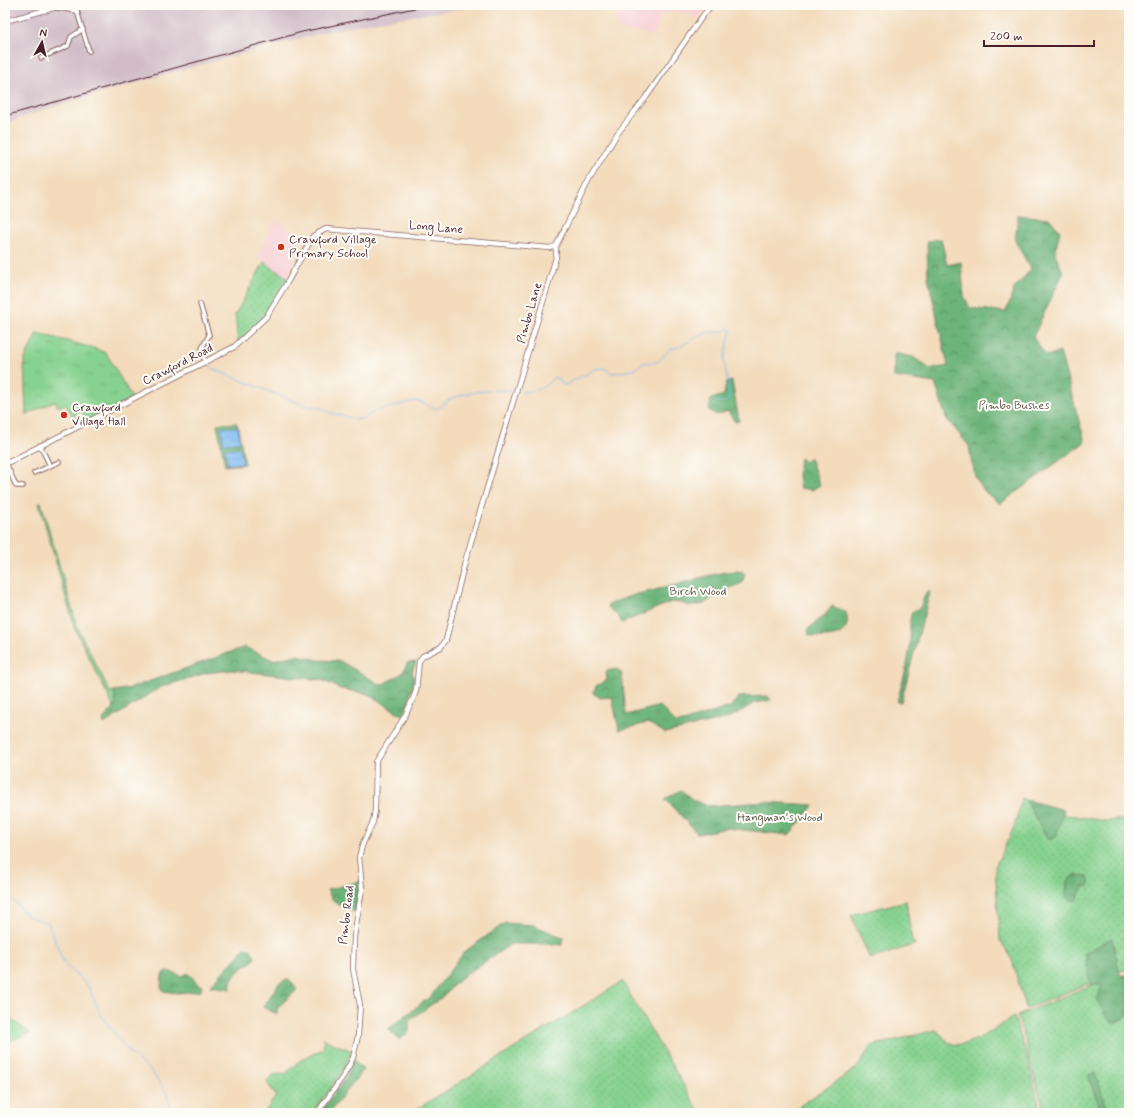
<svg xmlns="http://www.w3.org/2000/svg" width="1134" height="1118" viewBox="0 0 1134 1118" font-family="Mynerve,sans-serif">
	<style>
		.built { fill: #f7cfd3 }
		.industrial { fill: #d2bdc7 }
		.grass { fill: url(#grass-dots); stroke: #68785e }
		.forest { fill: url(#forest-crowns); stroke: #5c6a52 }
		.park { fill: url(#park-tufts); stroke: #68785e }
		.water { fill: url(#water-waves); stroke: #646e8e }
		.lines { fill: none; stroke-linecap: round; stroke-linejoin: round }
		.stream { stroke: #7ebcf2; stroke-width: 1 }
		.minor-casing { stroke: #85615e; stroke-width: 5.5 }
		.tertiary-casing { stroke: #85615e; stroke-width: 6 }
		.minor { stroke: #fff; stroke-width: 3.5 }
		.tertiary { stroke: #fff; stroke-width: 4.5 }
		.rail { stroke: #4a1f2b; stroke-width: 1 }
		.poi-dot { fill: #c8321e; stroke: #fdfcf7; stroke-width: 1.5 }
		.labels { text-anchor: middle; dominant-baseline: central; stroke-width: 4; stroke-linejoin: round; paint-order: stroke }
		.street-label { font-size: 12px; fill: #4a1f2b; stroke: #fdfcf7 }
		.poi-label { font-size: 12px; fill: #4a1f2b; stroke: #fdfcf7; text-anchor: start }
		.park-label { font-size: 12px; fill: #5c5549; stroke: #fdfcf7 }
	</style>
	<defs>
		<pattern id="grass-dots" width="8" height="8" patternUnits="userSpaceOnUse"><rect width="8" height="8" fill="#87d290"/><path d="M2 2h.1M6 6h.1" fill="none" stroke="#76b47c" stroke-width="1.8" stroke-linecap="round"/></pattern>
		<pattern id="forest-crowns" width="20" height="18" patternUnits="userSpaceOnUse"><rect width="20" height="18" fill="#6db47a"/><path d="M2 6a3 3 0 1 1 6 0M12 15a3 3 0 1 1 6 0" fill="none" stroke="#5c9264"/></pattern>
		<pattern id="park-tufts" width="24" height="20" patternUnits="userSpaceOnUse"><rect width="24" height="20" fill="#87d290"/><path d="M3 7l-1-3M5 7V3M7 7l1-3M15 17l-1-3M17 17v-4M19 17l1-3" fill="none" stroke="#76b47c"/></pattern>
		<pattern id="water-waves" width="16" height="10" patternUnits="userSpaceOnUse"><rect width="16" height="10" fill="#7ebcf2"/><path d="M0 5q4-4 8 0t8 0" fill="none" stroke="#6ea1d0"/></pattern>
	</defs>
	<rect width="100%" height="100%" fill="#fdfcf7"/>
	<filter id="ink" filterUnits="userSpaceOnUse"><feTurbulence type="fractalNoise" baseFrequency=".025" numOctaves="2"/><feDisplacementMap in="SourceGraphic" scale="8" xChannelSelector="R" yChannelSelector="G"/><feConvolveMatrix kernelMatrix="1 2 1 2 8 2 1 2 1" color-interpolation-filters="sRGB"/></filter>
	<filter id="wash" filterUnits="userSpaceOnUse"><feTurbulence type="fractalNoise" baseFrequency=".012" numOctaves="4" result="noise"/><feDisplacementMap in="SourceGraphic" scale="16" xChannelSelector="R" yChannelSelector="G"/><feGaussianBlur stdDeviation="0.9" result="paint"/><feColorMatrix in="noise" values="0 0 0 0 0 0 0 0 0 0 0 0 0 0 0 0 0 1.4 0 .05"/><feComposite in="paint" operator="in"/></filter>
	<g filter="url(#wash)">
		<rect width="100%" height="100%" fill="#f3dbbc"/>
		<!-- built -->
		<path class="built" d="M 615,5 L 694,5 L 704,10 L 696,19 L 687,13 L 671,12 L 670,14 L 661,14 L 654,35 L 619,30 Z
			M 275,219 L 303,239 L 288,278 L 264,262 L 258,256 Z"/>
		<!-- industrial -->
		<path class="industrial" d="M 5,5 L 484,5 L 367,23 L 321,33 L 173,72 L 39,111 L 5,124 Z"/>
		<!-- grass -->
		<path class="grass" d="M 264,262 L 288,278 L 264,316 L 238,342 L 235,315 Z
			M 41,502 L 78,629 L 110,692 L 114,691 L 117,706 L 114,708 L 75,629 L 39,503 Z
			M 1022,798 L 1026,800 L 1048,840 L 1056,837 L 1062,814 L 1106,821 L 1129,819 L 1129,968 L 1119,972 L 1112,938 L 1085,953 L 1090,983 L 1026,1009 L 1011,957 L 1000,940 L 995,867 L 1014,827 Z
			M 906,901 L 912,941 L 916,944 L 870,959 L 851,915 Z
			M 622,981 L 700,1113 L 412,1112 L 620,983 Z
			M 1094,984 L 1102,985 L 1125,1018 L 1129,1007 L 1129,1113 L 1109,1113 L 1094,1073 L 1088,1076 L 1102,1113 L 1045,1113 L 1029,1059 L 1027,1045 L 1017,1016 Z
			M 5,1015 L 30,1033 L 5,1043 Z
			M 1014,1017 L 1025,1049 L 1041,1113 L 802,1113 L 798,1107 L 857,1068 L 871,1046 L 936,1030 C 942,1034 946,1042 953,1044 C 971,1048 999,1025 1014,1017 Z
			M 323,1039 L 352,1051 L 342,1072 L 313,1113 L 264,1113 L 276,1096 L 267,1082 L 273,1075 L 285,1074 L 302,1059 L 323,1049 L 324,1042 Z"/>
		<!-- forest -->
		<path class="forest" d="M 1018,215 L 1049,218 L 1060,231 L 1055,253 L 1063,273 L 1033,337 L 1046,356 L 1060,352 L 1085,442 L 1000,504 L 985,492 L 976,479 L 972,466 L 969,446 L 946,418 L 935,383 L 894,377 L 894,353 L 913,357 L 930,369 L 948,366 L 928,278 L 927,241 L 941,239 L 947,265 L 961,262 L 964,296 L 970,308 L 1006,312 L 1014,289 L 1031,269 L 1015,241 Z
			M 732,381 L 739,421 L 735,422 L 728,411 L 717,415 L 709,410 L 711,399 L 724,395 L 726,383 Z
			M 237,423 L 245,464 L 225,466 L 217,424 Z
			M 800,458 L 805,462 L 810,458 L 820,485 L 812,490 L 800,488 L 798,475 Z
			M 737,571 L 743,572 L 745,574 L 742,583 L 719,593 L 704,604 L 691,606 L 681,603 L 671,602 L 622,623 L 618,616 L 607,606 C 628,594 649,592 671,586 C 693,581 714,572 737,571 Z
			M 926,592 L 930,592 L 901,702 L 897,702 C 902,682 909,663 910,643 C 911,631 908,623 912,612 L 920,608 Z
			M 832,606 L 846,612 C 854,637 827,640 809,635 L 808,629 L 825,615 Z
			M 245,647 L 273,660 L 297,655 L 318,660 L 340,661 L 381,685 L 403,673 L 407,663 L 416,662 L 412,671 L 414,681 L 406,710 L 402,715 L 368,694 L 341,689 L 322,680 L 232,670 L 206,673 L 161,687 L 104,724 L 103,719 L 116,706 L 114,691 L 131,688 Z
			M 617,669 L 622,674 L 626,715 L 660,706 L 676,724 L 730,707 L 739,697 L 768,696 L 771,700 L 755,703 L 729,718 L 665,733 L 648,723 L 619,730 L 612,697 L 600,698 L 593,693 L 596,686 L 607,680 L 606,671 Z
			M 681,790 L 693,800 L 708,806 L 765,802 L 814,805 L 789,835 L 726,828 L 698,834 L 665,799 Z
			M 1026,800 L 1064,810 L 1056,837 L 1048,840 Z
			M 1075,875 L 1088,876 L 1089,886 L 1082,888 L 1077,900 L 1070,900 L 1066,895 L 1067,881 Z
			M 361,881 L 357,913 C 344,907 332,904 327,890 Z
			M 505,923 L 533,925 L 564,938 L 562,945 L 554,944 L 511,944 L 461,978 L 441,998 L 409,1020 L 409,1032 L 399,1040 L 388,1029 L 431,996 L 464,952 Z
			M 1112,938 L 1120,975 L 1129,975 L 1129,1007 L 1125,1018 L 1113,1024 L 1106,1016 L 1097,1000 L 1102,985 L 1090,984 L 1085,953 Z
			M 245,948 L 250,949 L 255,956 L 254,960 C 244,968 228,975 231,989 L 210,986 Z
			M 168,971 L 182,976 L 188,973 L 198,984 L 202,986 L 201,991 L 177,993 L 163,991 L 161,987 L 162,976 L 164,972 Z
			M 287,979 L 292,982 L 297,990 L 277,1008 L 277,1014 L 263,1007 L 279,983 Z
			M 354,1060 L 363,1070 L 329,1113 L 320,1113 L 346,1077 Z
			M 1095,1073 L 1109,1113 L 1102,1113 L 1088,1076 Z"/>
		<!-- park -->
		<path class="park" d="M 37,333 L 93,348 L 106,353 L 132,398 L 87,421 L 82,411 L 72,416 L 66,404 L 58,407 L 55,401 L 26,415 L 24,361 Z"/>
		<!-- water -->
		<path class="water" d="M 238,427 L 240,441 L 224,444 L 221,428 Z
			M 240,448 L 243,463 L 228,465 L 225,449 Z"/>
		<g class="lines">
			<!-- stream -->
			<path class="stream" d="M 210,365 L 213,369 L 303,405 C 310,407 315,407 321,408 C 325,409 329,412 332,414 C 335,415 338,414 341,415 C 348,416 352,420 359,419 C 367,419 369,414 375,411 C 379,410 414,401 417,401 C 424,402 429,408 437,409 C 442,406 447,400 452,398 C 472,391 492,389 514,391
				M 521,392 C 536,391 545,389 554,377 L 558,378 L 562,384 L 565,385 L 596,369 L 604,368 L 612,373 L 634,370 L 643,363 L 658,362 L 670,349 C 683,348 693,337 707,333 C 716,330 716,335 728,329 L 731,330 L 724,360 L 730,397 L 727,401 L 718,402
				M 5,892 L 28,916 L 48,923 L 64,964 L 88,986 L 102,1017 L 131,1054 L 151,1071 L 166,1092 L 170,1106 L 176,1113"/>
		</g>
	</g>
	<g filter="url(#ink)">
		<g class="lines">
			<!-- minor casing -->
			<g class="minor-casing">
				<path id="minor" d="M 79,5 L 77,11 L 89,51
					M 57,8 L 77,11
					M 41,58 L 68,46 L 71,37 L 83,29
					M 200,304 L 209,335 L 202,348 L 205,363
					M 40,445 L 50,466
					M 6,463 L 16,486 L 23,486
					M 34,473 L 59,462"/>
			</g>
			<!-- tertiary casing -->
			<g class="tertiary-casing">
				<path id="tertiary" d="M 5,21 L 65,5
					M 5,464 L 234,347 L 266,317 L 288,281 L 313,236 L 326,229 L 550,248 L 556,246
					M 317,1113 L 344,1075 L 353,1058 L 358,1036 L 360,1005 L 353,969 L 354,937 L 362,889 L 359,857 L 363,843 L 373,822 L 375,810 L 376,762 L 405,716 L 413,699 L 416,691 L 419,661 L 423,656 L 441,647 L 446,640 L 464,565 L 546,292 L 556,257 L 556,246 L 589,180 L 617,134 L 647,96 L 704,14 L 712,5"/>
			</g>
			<!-- minor -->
			<use href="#minor" class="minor"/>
			<!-- tertiary -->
			<use href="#tertiary" class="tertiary"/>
			<!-- rail -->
			<path class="rail" d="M 5,116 L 302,32 L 429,5"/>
		</g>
	</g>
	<!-- markers -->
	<g class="poi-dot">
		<circle cx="281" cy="247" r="4"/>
		<circle cx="64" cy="415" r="4"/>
	</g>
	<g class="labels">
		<!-- street labels -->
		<g class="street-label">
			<text transform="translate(436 228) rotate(5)">Long Lane</text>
			<text transform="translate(530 313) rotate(-74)">Pimbo Lane</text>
			<text transform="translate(178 365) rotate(-27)">Crawford Road</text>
			<text transform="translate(347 915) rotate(-83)">Pimbo Road</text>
		</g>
		<!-- poi labels -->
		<g class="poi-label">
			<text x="289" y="240">Crawford Village<tspan x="289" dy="14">Primary School</tspan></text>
			<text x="72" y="408">Crawford<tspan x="72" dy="14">Village Hall</tspan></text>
		</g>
		<!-- park labels -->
		<g class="park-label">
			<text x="1014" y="406">Pimbo Bushes</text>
			<text x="698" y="592">Birch Wood</text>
			<text x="780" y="818">Hangman's Wood</text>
		</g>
	</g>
	<!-- margin -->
	<rect width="1134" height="1118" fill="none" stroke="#fdfcf7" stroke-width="20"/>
	<!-- north arrow -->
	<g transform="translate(42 42) rotate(8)" stroke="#fdfcf7" stroke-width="3" paint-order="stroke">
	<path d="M0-3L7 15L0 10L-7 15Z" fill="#4a1f2b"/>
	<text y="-6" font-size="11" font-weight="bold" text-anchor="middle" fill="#4a1f2b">N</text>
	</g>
	<!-- scale -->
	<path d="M984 40v6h110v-6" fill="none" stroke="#4a1f2b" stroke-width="2"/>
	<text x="990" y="40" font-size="12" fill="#4a1f2b" stroke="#fdfcf7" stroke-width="3" paint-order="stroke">200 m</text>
</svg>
